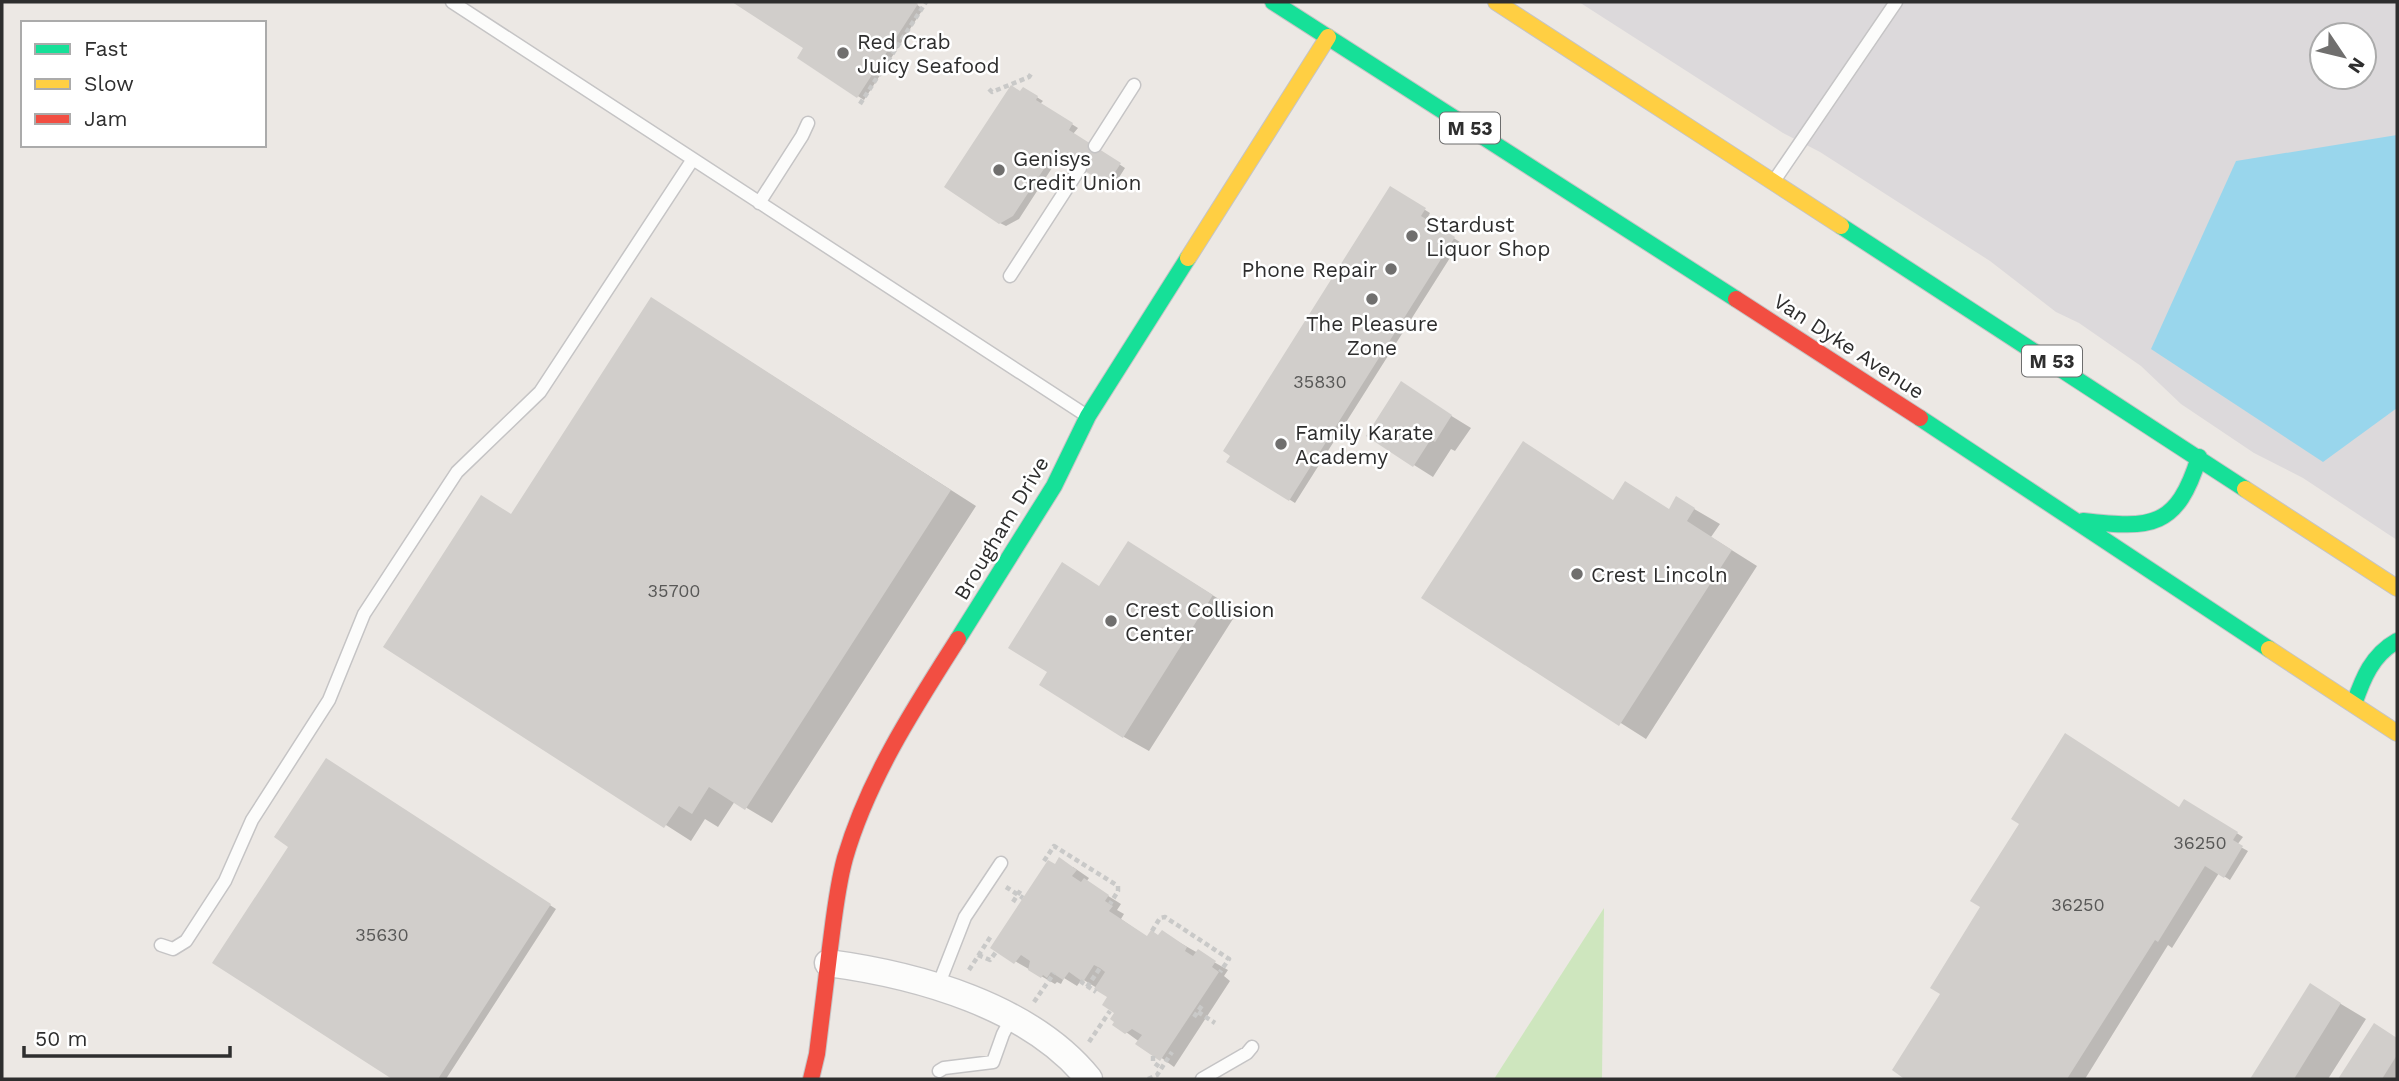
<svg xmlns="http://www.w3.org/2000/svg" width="2399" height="1081" viewBox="0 0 2399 1081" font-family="'Work Sans',sans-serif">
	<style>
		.industrial { fill: #dcd9db; fill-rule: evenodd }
		.green { fill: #cee6be }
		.water { fill: #99d6ec }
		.shadow { fill: #0003 }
		.building { fill: #d1cecb }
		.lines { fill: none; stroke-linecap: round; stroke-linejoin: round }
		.lane-casing { stroke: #c5c4c5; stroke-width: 15 }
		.street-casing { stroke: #c5c4c5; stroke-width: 29 }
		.fast-casing { stroke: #c5c4c5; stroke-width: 18 }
		.slow-casing { stroke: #c5c4c5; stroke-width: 18 }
		.jam-casing { stroke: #c5c4c5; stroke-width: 18 }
		.path { stroke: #c9c9c8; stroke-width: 4.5; stroke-dasharray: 5 3.5; stroke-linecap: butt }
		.lane { stroke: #fcfcfb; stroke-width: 12 }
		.street { stroke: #fcfcfb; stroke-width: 26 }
		.fast { stroke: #16e098; stroke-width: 16 }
		.slow { stroke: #ffcf43; stroke-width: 16 }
		.jam { stroke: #f24e42; stroke-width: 16 }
		.poi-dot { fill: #706f6e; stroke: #fff; stroke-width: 2.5 }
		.labels { text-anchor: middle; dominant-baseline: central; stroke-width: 5; stroke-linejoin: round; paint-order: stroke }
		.number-label { font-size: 18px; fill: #585857 }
		.shield { fill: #fff; stroke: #6d6d6d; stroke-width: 2 }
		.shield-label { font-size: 19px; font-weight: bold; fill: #2e2e2e }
		.poi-label { font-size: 21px; fill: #2e2e2e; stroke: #fff; text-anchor: start }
		.street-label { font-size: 21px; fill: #2e2e2e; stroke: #fff }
	</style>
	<rect width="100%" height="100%" fill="#ece8e4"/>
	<!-- industrial -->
	<path class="industrial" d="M 1579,2 L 2397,2 L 2397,540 L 2303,478 L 2254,453 L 2181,404 L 2141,366 L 2079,323 L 2056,312 L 1990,261 L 1820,152 L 1783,133 ZM 2322,35 L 2364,35 L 2364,77 L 2322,77 Z"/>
	<!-- green -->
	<path class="green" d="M 1604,908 L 1602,1079 L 1494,1079 Z"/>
	<!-- water -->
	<path class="water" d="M 2397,135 L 2397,408 L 2323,462 L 2151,349 L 2236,161 Z"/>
	<!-- shadow -->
	<path class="shadow" d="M 735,2 L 913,2 L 923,9 L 864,100 L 799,58 L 806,48 Z
		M 1024,89 L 1043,101 L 1040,104 L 1078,128 L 1073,134 L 1125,168 L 1113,187 L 1061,154 L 1019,219 L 1006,226 L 1000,223 L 1021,93 Z
		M 1390,188 L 1430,213 L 1426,221 L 1460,242 L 1295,503 L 1228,461 Z
		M 652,299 L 976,506 L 772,823 L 735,801 L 718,827 L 705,819 L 691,841 L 386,646 L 512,516 Z
		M 1419,396 L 1471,428 L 1455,451 L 1451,449 L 1433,477 L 1368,436 Z
		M 1677,499 L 1720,524 L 1711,537 L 1757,566 L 1646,739 L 1424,598 L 1615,501 L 1670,510 Z
		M 1153,558 L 1238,611 L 1149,751 L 1124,737 L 1100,587 Z
		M 327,761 L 556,909 L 446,1079 L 395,1079 L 215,963 L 290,846 Z
		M 2185,801 L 2243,837 L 2237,845 L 2248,851 L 2230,880 L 2219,873 L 2172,948 L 2168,945 L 2085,1079 L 1904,1079 L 2180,809 Z
		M 1056,866 L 1073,867 L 1089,878 L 1086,882 L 1121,904 L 1117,910 L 1124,914 L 1121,919 L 1148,938 L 1175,940 L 1228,970 L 1224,976 L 1230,981 L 1174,1067 L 1126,1032 L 1109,997 L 1097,988 L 1082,979 L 1077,986 L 1064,978 L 1061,984 L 1057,982 L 1055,984 L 992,948 Z
		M 2311,986 L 2366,1019 L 2328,1079 L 2252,1079 Z
		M 2374,1025 L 2397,1039 L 2397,1079 L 2341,1079 Z"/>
	<!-- building -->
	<path class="building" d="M 732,2 L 915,2 L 918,4 L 857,98 L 797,58 L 803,48 Z
		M 1011,85 L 1020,91 L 1023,87 L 1038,96 L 1036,100 L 1073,123 L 1069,130 L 1121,163 L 1107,185 L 1055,152 L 1013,216 L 999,224 L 944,187 Z
		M 1390,186 L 1426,208 L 1421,216 L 1455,237 L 1289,501 L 1226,462 L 1230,456 L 1223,451 Z
		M 651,297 L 951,490 L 745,810 L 709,787 L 692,814 L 679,806 L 664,828 L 383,647 L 481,495 L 511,514 Z
		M 1401,381 L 1452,415 L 1435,442 L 1431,439 L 1413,467 L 1366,436 Z
		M 1523,441 L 1613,500 L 1625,481 L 1669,509 L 1676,496 L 1695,508 L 1687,521 L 1732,550 L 1619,726 L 1421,598 Z
		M 1128,541 L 1213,595 L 1123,738 L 1039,685 L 1047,672 L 1008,648 L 1062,562 L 1099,586 Z
		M 2065,733 L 2179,807 L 2184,799 L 2238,832 L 2233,840 L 2243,846 L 2224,878 L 2205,866 L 2158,942 L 2155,940 L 2067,1079 L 1902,1079 L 1903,1078 L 1892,1070 L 1940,994 L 1930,988 L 1980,907 L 1970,901 L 2019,824 L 2011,819 Z
		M 326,758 L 551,904 L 438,1079 L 392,1079 L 212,963 L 288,847 L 274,837 Z
		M 1059,857 L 1077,870 L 1072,876 L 1081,882 L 1084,878 L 1109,895 L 1105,901 L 1113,906 L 1109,911 L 1147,936 L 1151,930 L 1158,935 L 1162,930 L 1187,947 L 1185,951 L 1193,956 L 1198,949 L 1216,961 L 1212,967 L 1219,972 L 1160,1061 L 1135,1044 L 1142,1035 L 1132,1029 L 1125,1034 L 1112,1025 L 1114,1022 L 1110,1019 L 1114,1013 L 1102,1005 L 1107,997 L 1094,989 L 1105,972 L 1100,968 L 1094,965 L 1083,982 L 1069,972 L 1063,980 L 1051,972 L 1047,978 L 1043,975 L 1041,978 L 1028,970 L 1030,961 L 1021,955 L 1014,964 L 990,948 L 1048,860 L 1055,864 Z
		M 2310,983 L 2341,1003 L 2294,1079 L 2250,1079 Z
		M 2374,1023 L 2397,1038 L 2397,1055 L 2382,1079 L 2338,1079 Z"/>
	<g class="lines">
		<!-- lane casing -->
		<g class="lane-casing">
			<path id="lane" d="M 452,2 L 1084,414
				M 1095,146 L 1134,85
				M 1776,178 L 1896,2
				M 759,203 L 802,136 L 808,123
				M 1010,276 L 1080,168
				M 161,945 L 173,949 L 186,941 L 225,881 L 252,820 L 329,700 L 364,614 L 457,472 L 540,392 L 693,159
				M 938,986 L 965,917 L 1001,863
				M 939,1071 L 944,1068 L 993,1062 L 1003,1034 L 1011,1019
				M 1202,1079 L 1247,1053 L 1252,1047"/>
		</g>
		<!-- street casing -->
		<g class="street-casing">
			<path id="street" d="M 828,963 C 918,975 1030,1006 1089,1079"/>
		</g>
		<!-- fast casing -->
		<g class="fast-casing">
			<path id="fast" d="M 1273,2 L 1736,299
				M 1841,226 L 2245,489
				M 1920,418 L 2269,649
				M 2083,521 C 2152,529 2177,528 2199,457
				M 958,639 L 1054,486 L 1088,416 L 1188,258
				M 2354,704 C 2363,678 2372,655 2397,641"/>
		</g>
		<!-- slow casing -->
		<g class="slow-casing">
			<path id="slow" d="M 1496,2 L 1841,226
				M 1188,258 L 1328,37
				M 2245,489 L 2397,588
				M 2269,649 L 2397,733"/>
		</g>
		<!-- jam casing -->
		<g class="jam-casing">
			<path id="jam" d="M 1736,299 L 1920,418
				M 811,1079 L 817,1054 C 821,1019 826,983 830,948 C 834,918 837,887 845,858 C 868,779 914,708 958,639"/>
		</g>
		<!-- path -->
		<path class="path" d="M 989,89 L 992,92 L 1029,77 L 1031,74
			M 860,104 L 926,2
			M 1044,861 L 1054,846 L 1118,886 L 1118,891 L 1110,904
			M 1006,887 L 1023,898
			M 1013,902 L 1022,888
			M 1152,931 L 1160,918 L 1165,917 L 1229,959 L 1220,972
			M 978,955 L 990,960 L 996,952
			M 969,970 L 991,936
			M 1080,981 L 1096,992
			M 1087,987 L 1100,968
			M 1034,1002 L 1054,973
			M 1198,1012 L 1215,1023
			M 1194,1017 L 1203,1004
			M 1089,1042 L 1110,1011
			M 1153,1056 L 1153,1062 L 1161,1068
			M 1148,1079 L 1157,1075 L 1172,1052"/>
		<!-- lane -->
		<use href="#lane" class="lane"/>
		<!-- street -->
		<use href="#street" class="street"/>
		<!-- fast -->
		<use href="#fast" class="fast"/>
		<!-- slow -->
		<use href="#slow" class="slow"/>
		<!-- jam -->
		<use href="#jam" class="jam"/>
	</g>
	<!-- markers -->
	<g class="poi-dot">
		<circle cx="843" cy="53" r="7"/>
		<circle cx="999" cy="170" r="7"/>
		<circle cx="1412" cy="236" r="7"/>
		<circle cx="1391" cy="269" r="7"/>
		<circle cx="1372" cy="299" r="7"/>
		<circle cx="1281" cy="444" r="7"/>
		<circle cx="1577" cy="574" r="7"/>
		<circle cx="1111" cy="621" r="7"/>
	</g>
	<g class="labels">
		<!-- number labels -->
		<g class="number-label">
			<text x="1320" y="381">35830</text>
			<text x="674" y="590">35700</text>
			<text x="2200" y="842">36250</text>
			<text x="2078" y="904">36250</text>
			<text x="382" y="934">35630</text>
		</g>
		<!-- shield labels -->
		<g class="shield">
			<rect x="1440" y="112.5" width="60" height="31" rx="5"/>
			<rect x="2022" y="345.5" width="60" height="31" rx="5"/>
		</g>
		<g class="shield-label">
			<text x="1470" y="128">M 53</text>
			<text x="2052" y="361">M 53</text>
		</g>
		<!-- poi labels -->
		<g class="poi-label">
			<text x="857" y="41">Red Crab<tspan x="857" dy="24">Juicy Seafood</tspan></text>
			<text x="1013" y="158">Genisys<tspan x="1013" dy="24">Credit Union</tspan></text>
			<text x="1426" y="224">Stardust<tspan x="1426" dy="24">Liquor Shop</tspan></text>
			<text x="1377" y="269" text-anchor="end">Phone Repair</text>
			<text x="1372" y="323" text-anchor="middle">The Pleasure<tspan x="1372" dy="24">Zone</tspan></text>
			<text x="1295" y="432">Family Karate<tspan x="1295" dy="24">Academy</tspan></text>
			<text x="1591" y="574">Crest Lincoln</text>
			<text x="1125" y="609">Crest Collision<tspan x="1125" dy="24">Center</tspan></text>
		</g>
		<!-- street labels -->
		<g class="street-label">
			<text transform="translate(1849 346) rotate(33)">Van Dyke Avenue</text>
			<text transform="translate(1001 528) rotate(-59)">Brougham Drive</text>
		</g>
	</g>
	<!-- border -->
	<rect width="2399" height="1081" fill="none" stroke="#2e2e2e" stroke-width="7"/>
	<!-- legend -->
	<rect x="21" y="21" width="245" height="126" fill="#ffffff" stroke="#ababab" stroke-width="2"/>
	<rect x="35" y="44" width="35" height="10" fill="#16e098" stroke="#ababab" stroke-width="2"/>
	<text x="84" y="56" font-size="21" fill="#2e2e2e">Fast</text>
	<rect x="35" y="79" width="35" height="10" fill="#ffcf43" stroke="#ababab" stroke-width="2"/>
	<text x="84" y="91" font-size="21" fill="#2e2e2e">Slow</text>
	<rect x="35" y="114" width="35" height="10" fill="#f24e42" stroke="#ababab" stroke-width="2"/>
	<text x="84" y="126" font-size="21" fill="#2e2e2e">Jam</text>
	<!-- north arrow -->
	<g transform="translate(2343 56) rotate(125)"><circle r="33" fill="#ffffff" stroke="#ababab" stroke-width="2"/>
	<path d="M0-5L12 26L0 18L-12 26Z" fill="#706f6e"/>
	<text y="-10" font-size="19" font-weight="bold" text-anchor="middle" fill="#2e2e2e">N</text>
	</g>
	<!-- scale -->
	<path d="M24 1046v10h206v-10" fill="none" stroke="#2e2e2e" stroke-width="3.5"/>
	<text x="35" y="1046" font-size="21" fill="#2e2e2e" stroke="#ffffff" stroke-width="5" paint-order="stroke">50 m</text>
</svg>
